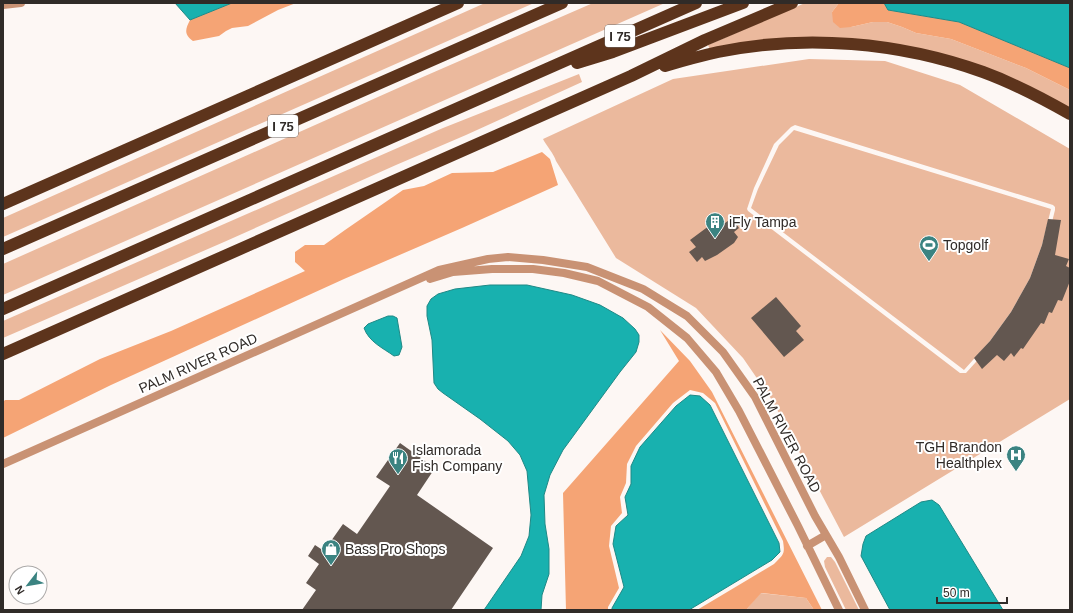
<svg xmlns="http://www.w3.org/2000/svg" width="1073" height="613" viewBox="0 0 1073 613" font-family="Arial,sans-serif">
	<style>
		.green { fill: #ebb99d; fill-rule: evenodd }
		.forest { fill: #f5a475 }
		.water { fill: #18b1af; stroke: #1f8986 }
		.building { fill: #635750 }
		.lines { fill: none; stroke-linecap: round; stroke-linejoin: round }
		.minor { stroke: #c99274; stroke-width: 8 }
		.motorway { stroke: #5d341c; stroke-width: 12 }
		.labels { text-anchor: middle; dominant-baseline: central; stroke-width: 4; stroke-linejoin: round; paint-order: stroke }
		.shield { fill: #fff; stroke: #6e6b68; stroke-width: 1 }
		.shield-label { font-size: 13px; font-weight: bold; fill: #302b28 }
		.poi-label { font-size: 14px; fill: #302b28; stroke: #fff; text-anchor: start }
		.street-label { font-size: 14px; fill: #302b28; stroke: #fff }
	</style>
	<rect width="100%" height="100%" fill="#fdf7f4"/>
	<!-- green -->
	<path class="green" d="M 485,3 L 534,3 L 3,237 L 3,218 Z
		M 593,3 L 665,3 L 3,295 L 3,264 L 425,76 Z
		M 805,3 L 839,3 L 832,12 L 851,27 L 873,22 L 887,22 L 902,27 L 916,33 L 951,39 L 1026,68 L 1070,90 L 1070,109 L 895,45 L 710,50 L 708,45 Z
		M 809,59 L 885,61 L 960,85 L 1070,149 L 1070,399 L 844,537 L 772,400 L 743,358 L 696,308 L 616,258 L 556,161 C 554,154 546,145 543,139 L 673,79 ZM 795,125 L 1053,205 L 1055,207 L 1055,210 L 1046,246 L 1016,314 L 993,343 L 966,373 L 960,373 L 748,211 L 747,209 L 754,188 L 774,144 L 791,127 Z
		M 579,74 L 582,82 L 466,135 L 396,165 L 224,242 L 3,338 L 3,321 L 443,128 Z
		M 794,130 L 1051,209 L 1042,245 L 1030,278 L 1011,312 L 990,341 L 964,370 L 751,208 L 758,189 L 779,145 Z
		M 827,557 L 831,557 L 835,562 L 859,610 L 846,610 L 825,567 L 824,561 Z
		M 760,593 L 806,598 L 814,610 L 746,610 Z"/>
	<!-- forest -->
	<path class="forest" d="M 232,3 L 296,3 L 278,10 L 248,26 L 232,28 L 226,31 L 219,36 L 193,41 C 184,34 185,30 190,20 Z
		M 839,3 L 884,3 L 888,10 L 959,22 L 1070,68 L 1070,90 L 1026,68 L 951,39 L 916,33 L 902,27 L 887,22 L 873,22 L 851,27 L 840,28 L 833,22 L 832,12 Z
		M 542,152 L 550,159 L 558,185 L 462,228 L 344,279 L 111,385 L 3,438 L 3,402 L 5,400 L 19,400 L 100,359 L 171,331 L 305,271 L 295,262 L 295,252 L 305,245 L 324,245 L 345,230 L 403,190 L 424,186 L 452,173 L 493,172 Z
		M 660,330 L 690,361 L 712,392 L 822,610 L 814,610 L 806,598 L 761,593 L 746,610 L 697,610 L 774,564 C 784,554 785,554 783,541 L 715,403 L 703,393 L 690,390 L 673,403 L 636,446 L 627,464 L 626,483 L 620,497 L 622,513 L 611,526 L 609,546 L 619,588 L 608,607 L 608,610 L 566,610 L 563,493 L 679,361 Z"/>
	<!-- water -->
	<path class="water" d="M 175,3 L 232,3 L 190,20 Z
		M 884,3 L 1070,3 L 1070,68 L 959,22 L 888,10 Z
		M 490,285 L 527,285 L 572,295 L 600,305 L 623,318 L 635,329 L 639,335 L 639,342 L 636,352 L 620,372 L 563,450 L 550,475 L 544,495 L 545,524 L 549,549 L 549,574 L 542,595 L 541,610 L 484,610 L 521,556 L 529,536 L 531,515 L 527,471 L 520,455 L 508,441 L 480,419 L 443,393 L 438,389 L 434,383 L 432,340 L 427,316 L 427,306 L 431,299 L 438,294 L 455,289 Z
		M 388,316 L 393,316 L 397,318 L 402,347 L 399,355 L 394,356 C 383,348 369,342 364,328 L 368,324 Z
		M 690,395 L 700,396 L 710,405 L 779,543 L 780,552 L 772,560 L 689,610 L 612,610 L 612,608 L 624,587 L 613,544 L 616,526 L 628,515 L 625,497 L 631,484 L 631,466 L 640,447 L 676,406 Z
		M 932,500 L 939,505 L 1003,610 L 890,610 L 861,556 L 863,544 L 866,536 L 921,502 Z"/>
	<!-- building -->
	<path class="building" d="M 721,217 L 725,223 L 732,218 L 739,228 L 734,232 L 738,237 L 734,243 L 717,255 L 705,261 L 702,257 L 697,262 L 689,252 L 696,247 L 690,240 Z
		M 1048,219 L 1061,220 L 1055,255 L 1069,259 L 1066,266 L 1070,268 L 1070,281 L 1062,301 L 1058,300 L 1052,313 L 1049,312 L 1044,324 L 1041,323 L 1023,349 L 1021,348 L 1014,357 L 1011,353 L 1004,361 L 997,355 L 982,369 L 974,358 L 990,341 L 1011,312 L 1030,278 L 1042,245 Z
		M 776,297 L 801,326 L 796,331 L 804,340 L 784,357 L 751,318 Z
		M 400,443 L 435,468 L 417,495 L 493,548 L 451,610 L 302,610 L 316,590 L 306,583 L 319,564 L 308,556 L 315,545 L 324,551 L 343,524 L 357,534 L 390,486 L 376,477 Z"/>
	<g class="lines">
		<!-- minor -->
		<path class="minor" d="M 3,5 L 21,3
			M 430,279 L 453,272 L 492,269 L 533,269 L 564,273 L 598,281 L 648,307 L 687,338 L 716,372 L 739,411 L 798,526 L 839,610
			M 3,464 L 439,270 L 488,259 L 508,257 L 543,260 L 587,267 L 643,289 L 687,316 L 723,352 L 755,397 L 815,516 L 839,557 L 865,610
			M 807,546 L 826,535"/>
		<!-- motorway -->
		<path class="motorway" d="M 577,63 L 613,52 L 743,3
			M 665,66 C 682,61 700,56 718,52 C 805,34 899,42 983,72 C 1013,83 1042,98 1070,114
			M 3,204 L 458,3
			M 3,249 L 562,3
			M 3,309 L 696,3
			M 3,354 L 631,76 L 705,40 L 792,3"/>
	</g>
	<!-- icons -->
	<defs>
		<g id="building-pin" transform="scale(1)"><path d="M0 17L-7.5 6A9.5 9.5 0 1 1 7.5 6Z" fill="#3b8381" stroke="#fff"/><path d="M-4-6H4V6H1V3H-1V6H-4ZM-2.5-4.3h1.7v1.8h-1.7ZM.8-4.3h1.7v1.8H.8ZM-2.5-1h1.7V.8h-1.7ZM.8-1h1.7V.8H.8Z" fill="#fff"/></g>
		<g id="stadium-pin" transform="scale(1)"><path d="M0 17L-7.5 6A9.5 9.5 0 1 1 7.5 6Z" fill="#3b8381" stroke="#fff"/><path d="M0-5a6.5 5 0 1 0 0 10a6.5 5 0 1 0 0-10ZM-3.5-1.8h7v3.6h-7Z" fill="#fff"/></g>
		<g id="hospital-pin" transform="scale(1)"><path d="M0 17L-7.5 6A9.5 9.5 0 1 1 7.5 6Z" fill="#3b8381" stroke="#fff"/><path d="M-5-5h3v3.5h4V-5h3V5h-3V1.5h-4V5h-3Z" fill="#fff"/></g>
		<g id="restaurant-pin" transform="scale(1)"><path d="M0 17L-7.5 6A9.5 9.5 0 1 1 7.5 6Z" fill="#3b8381" stroke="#fff"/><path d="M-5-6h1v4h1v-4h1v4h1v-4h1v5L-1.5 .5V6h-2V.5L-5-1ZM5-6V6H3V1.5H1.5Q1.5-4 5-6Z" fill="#fff"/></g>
		<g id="shop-pin" transform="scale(1)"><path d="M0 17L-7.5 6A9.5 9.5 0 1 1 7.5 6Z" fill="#3b8381" stroke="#fff"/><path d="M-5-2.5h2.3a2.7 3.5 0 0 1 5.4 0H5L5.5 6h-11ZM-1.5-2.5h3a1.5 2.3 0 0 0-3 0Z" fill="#fff"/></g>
	</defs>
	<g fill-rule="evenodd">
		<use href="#building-pin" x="715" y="222"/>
		<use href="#stadium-pin" x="929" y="245"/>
		<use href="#hospital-pin" x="1016" y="455"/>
		<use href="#restaurant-pin" x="398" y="458"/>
		<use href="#shop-pin" x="331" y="549"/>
	</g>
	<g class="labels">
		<!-- shield labels -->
		<g class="shield">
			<rect x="605" y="25" width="30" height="22" rx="3"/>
			<rect x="268" y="115" width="30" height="22" rx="3"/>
		</g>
		<g class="shield-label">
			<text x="620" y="36">I 75</text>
			<text x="283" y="126">I 75</text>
		</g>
		<!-- poi labels -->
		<g class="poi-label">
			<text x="729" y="222">iFly Tampa</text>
			<text x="943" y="245">Topgolf</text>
			<text x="1002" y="447" text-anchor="end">TGH Brandon<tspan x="1002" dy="16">Healthplex</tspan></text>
			<text x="412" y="450">Islamorada<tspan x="412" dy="16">Fish Company</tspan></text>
			<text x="345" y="549">Bass Pro Shops</text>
		</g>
		<!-- street labels -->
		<g class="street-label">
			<text transform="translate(198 363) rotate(-24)">PALM RIVER ROAD</text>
			<text transform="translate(787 435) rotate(62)">PALM RIVER ROAD</text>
		</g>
	</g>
	<!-- border -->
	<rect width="1073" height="613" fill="none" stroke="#302b28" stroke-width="8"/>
	<!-- north arrow -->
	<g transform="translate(28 585) rotate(239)"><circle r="19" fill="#ffffff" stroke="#acaaa9"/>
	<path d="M0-3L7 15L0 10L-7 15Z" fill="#3b8381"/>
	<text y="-6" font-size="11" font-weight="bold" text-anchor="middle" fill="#302b28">N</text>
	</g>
	<!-- scale -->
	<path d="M937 597v6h70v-6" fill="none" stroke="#302b28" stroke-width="2"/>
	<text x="943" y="597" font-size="12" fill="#302b28" stroke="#ffffff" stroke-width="3" paint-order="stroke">50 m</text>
</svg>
